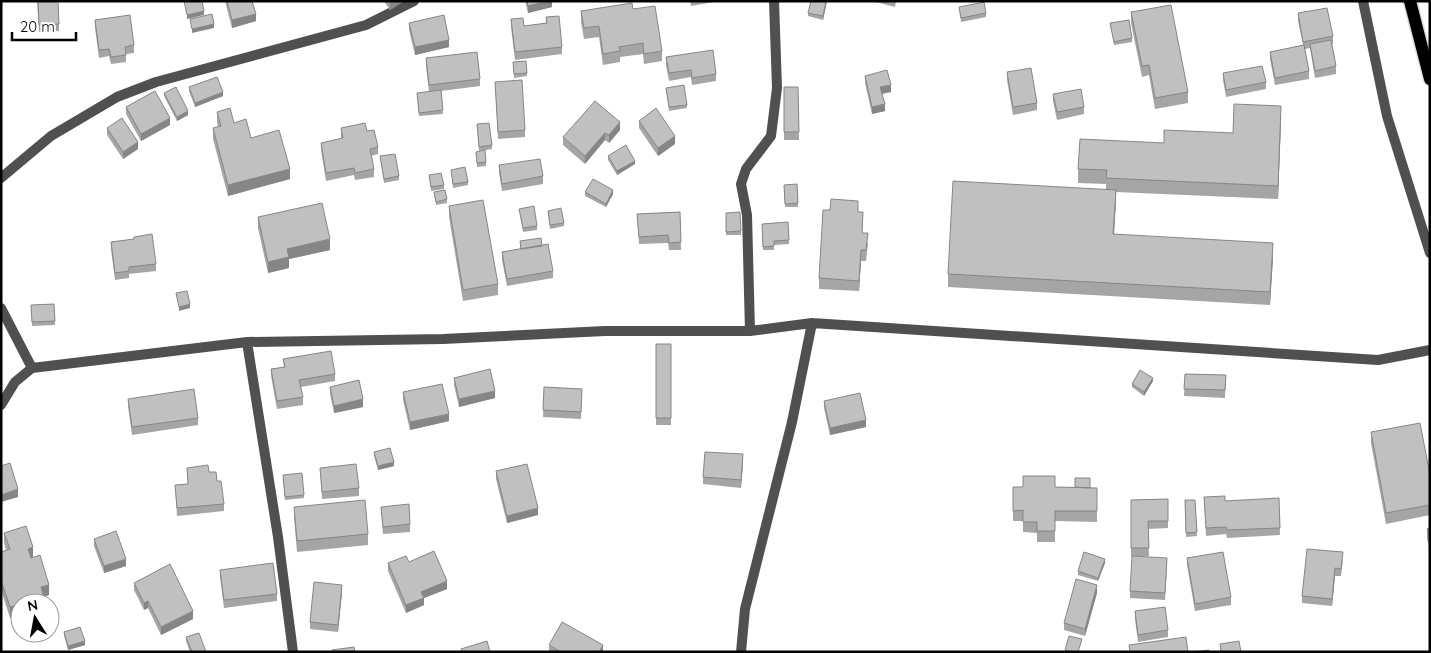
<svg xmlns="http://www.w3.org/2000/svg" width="1431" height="653" viewBox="0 0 1431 653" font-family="Quicksand,sans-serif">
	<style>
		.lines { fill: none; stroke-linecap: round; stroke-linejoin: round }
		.primary-casing { stroke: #dbdbdb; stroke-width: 15 }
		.minor { stroke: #505050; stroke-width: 10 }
		.primary { stroke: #000; stroke-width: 12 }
		.wall { fill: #a5a5a5 }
		.shaded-wall { fill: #868686 }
		.building { fill: #c0c0c0; stroke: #868686 }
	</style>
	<rect width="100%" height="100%" fill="#fff"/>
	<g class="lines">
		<!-- primary casing -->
		<g class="primary-casing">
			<path id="primary" d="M 1410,1 L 1430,79"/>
		</g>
		<!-- minor -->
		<path class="minor" d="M 1363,1 L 1387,116 L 1430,253
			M 1,178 L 51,136 L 117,97 L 156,82 L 366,25 L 414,1
			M 1,308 L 32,368
			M 750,331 L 747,215 L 741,184 L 746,169 L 771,136 L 777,88 L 774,1
			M 247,342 L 278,537 L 293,652
			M 1,405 L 15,382 L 32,368 L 247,342 L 443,339 L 605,331 L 750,331 L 812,323 L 1378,360 L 1430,350
			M 741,652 L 745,609 L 792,422 L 812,323"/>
		<!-- primary -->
		<use href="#primary" class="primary"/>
	</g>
	<!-- wall -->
	<path class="wall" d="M 37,1 L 59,24 L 59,31 L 39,32 Z
		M 225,1 L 252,1 L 256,21 L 232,28 Z
		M 384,1 L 404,1 L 390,10 Z
		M 525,1 L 552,1 L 552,7 L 528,13 Z
		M 690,1 L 714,1 L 714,2 L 691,6 Z
		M 811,1 L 827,1 L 823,20 L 808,16 L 808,13 Z
		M 872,1 L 896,1 L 895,7 Z
		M 959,7 L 986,13 L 986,17 L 961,22 Z
		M 633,9 L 662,51 L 662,61 L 644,64 L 643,54 L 620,57 L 620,62 L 603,65 L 599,37 L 584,39 L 581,22 L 581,11 Z
		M 1131,12 L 1188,92 L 1188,103 L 1155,109 L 1149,75 L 1142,77 L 1131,23 Z
		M 1298,13 L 1333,36 L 1333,44 L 1332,44 L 1336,66 L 1336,74 L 1315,78 L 1310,48 L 1305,49 L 1309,71 L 1309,79 L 1275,85 L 1270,59 L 1270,52 L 1303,45 L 1298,21 Z
		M 546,17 L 562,47 L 562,54 L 515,60 L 511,27 L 511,19 L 524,26 L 546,23 Z
		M 95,20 L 134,45 L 134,53 L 126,54 L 126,62 L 111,64 L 109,56 L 99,58 L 95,28 Z
		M 409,23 L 449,47 L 415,55 L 409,30 Z
		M 1110,23 L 1132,38 L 1132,42 L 1114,45 Z
		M 666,57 L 716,74 L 716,81 L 692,85 L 691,77 L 669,81 L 666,65 Z
		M 426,58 L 480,79 L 480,86 L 441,91 L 443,114 L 419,116 L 417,93 L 429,92 L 426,66 Z
		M 513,62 L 527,73 L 527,76 L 514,78 Z
		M 1007,72 L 1037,103 L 1037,110 L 1013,115 L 1007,80 Z
		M 1223,73 L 1266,82 L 1266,89 L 1226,97 L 1223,80 Z
		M 865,76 L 891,92 L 882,94 L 885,111 L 872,114 L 865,83 Z
		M 495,82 L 525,130 L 525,137 L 498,139 Z
		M 189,87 L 223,96 L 195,107 L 189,91 Z
		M 784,87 L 798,87 L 799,140 L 784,140 Z
		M 666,88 L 687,105 L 687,108 L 669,111 Z
		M 164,93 L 188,115 L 177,121 L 164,96 Z
		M 1053,94 L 1084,107 L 1084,114 L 1057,120 L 1053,101 Z
		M 126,107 L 170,125 L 141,141 L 126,114 Z
		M 217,112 L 234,123 L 251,138 L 290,179 L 228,196 L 213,139 L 213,128 L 218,127 L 217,122 Z
		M 1281,120 L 1278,199 L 1116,192 L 1114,234 L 1273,257 L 1270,305 L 948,287 L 948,274 L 1106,189 L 1106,184 L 1078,183 L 1078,169 L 1164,143 L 1233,133 Z
		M 639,121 L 675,144 L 658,156 L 639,128 Z
		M 477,124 L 492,145 L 492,149 L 479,151 Z
		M 107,128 L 138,149 L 123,159 L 107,135 Z
		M 341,128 L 367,131 L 378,147 L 378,154 L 371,156 L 374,169 L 374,177 L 355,180 L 354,175 L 326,181 L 321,150 L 321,143 L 341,139 Z
		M 620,130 L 609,143 L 605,140 L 585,164 L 563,145 L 563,137 Z
		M 476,152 L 486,162 L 486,166 L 477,167 Z
		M 380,156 L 399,176 L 399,180 L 384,183 Z
		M 608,156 L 635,164 L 617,175 L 608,160 Z
		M 499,165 L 543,176 L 543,184 L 502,191 L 499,173 Z
		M 451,170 L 468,182 L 468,185 L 453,188 Z
		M 429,175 L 444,185 L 444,189 L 431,191 Z
		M 797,184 L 798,207 L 785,207 L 784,185 Z
		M 434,192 L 447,199 L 447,203 L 436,205 Z
		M 585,192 L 613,194 L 606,207 L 585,196 Z
		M 449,206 L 498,284 L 498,295 L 463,301 L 449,217 Z
		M 519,209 L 537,226 L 537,230 L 523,232 Z
		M 548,211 L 564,223 L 564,226 L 550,229 Z
		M 680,212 L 681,250 L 669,250 L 668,243 L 639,244 L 637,214 Z
		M 858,212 L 863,222 L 862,233 L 868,244 L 866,261 L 861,261 L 859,291 L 819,289 L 819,278 Z
		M 726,213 L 741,231 L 741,235 L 726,235 Z
		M 258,217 L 330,250 L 289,259 L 289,268 L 268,273 L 258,228 Z
		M 788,222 L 789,244 L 774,245 L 774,250 L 763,250 L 762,224 Z
		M 134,239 L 156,264 L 156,271 L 129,274 L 129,278 L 115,280 L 111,249 L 111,242 Z
		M 520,241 L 542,246 L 553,271 L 553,278 L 507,286 L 502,260 L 502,252 L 521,249 Z
		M 54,304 L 55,325 L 32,326 L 31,305 Z
		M 656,344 L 671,344 L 671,425 L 656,425 Z
		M 283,359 L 335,374 L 335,381 L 301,387 L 303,397 L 303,405 L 277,409 L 271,376 L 271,369 L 284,367 Z
		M 1185,374 L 1226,375 L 1225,398 L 1184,396 Z
		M 454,378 L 495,398 L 459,407 L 454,385 Z
		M 1153,381 L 1144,396 L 1132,387 L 1132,384 Z
		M 330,387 L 363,407 L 334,413 L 330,394 Z
		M 544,387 L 582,389 L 581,419 L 543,417 Z
		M 403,392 L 449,421 L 410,430 L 403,400 Z
		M 128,399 L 198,418 L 198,425 L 132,435 L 128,406 Z
		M 824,401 L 866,427 L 830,435 L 824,408 Z
		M 1371,432 L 1430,475 L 1430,515 L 1386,524 L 1371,443 Z
		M 374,452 L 394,466 L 378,470 L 374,456 Z
		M 743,462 L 741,488 L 703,484 L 703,477 Z
		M 187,468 L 209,472 L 217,481 L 224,504 L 224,511 L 177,516 L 175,485 L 188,484 Z
		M 320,468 L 359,488 L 359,496 L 322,499 Z
		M 496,471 L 538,515 L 507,523 L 496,479 Z
		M 283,479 L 304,495 L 304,498 L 285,500 Z
		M 1013,487 L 1097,488 L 1097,522 L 1055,521 L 1055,542 L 1037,542 L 1037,533 L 1023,532 L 1023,521 L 1013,521 Z
		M 1204,497 L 1225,501 L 1279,498 L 1280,535 L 1227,538 L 1226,534 L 1206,536 Z
		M 1168,499 L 1168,528 L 1148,529 L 1149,556 L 1131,556 L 1131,500 Z
		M 1185,500 L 1195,500 L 1197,536 L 1186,537 Z
		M 294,507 L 368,534 L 368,545 L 297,552 L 294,518 Z
		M 381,507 L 410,524 L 410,532 L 383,534 Z
		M 1430,528 L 1430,550 L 1427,539 L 1427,529 Z
		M 4,533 L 33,558 L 49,595 L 44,597 L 44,603 L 20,603 L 20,615 L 10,618 L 2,593 L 1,594 L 1,552 L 6,550 L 4,543 Z
		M 94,539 L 126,566 L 104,573 L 94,546 Z
		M 1187,558 L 1231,597 L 1231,605 L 1195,611 L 1187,565 Z
		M 1343,560 L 1341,576 L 1335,576 L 1332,606 L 1302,603 L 1302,596 Z
		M 409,562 L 447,589 L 424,598 L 424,605 L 406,613 L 388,571 L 388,563 Z
		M 1105,563 L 1098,581 L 1078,575 L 1078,571 Z
		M 1167,566 L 1165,600 L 1130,598 L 1130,591 Z
		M 220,570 L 277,594 L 277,601 L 224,608 L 220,577 Z
		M 134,583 L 193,619 L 161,635 L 148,608 L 144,610 L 134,590 Z
		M 342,592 L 338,632 L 310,629 L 310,622 Z
		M 1097,593 L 1085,636 L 1064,630 L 1064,623 Z
		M 1135,611 L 1168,630 L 1168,637 L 1138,642 L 1135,619 Z
		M 64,632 L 85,645 L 68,650 L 64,636 Z
		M 186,637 L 206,652 L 190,652 L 186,641 Z
		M 549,645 L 603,652 L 549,652 Z"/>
	<!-- shaded-wall -->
	<path class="shaded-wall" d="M 393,1 L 404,1 L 390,10 L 390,3 Z
		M 547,1 L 552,1 L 552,7 L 528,13 L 528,6 Z
		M 826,1 L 827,1 L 823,20 L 823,16 Z
		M 204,11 L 204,15 L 187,19 L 187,15 Z
		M 256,14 L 256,21 L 232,28 L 232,20 Z
		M 214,24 L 214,28 L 192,33 L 192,29 Z
		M 449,40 L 449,47 L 415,55 L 415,47 Z
		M 891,85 L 891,92 L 880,94 L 880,87 Z
		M 223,92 L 223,96 L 195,107 L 195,103 Z
		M 885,104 L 885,111 L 872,114 L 872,107 Z
		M 1281,106 L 1281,120 L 1278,199 L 1278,186 Z
		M 188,111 L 188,115 L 177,121 L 177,117 Z
		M 170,118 L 170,125 L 141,141 L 141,134 Z
		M 620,122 L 620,130 L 609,143 L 609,135 Z
		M 605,133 L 605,140 L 585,164 L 585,156 Z
		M 675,136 L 675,144 L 658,156 L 658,148 Z
		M 138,142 L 138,149 L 123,159 L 123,152 Z
		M 635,161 L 635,164 L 617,175 L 617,171 Z
		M 290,169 L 290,179 L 228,196 L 228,185 Z
		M 613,190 L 613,194 L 606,207 L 606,204 Z
		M 1116,190 L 1116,203 L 1113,248 L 1113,234 Z
		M 330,239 L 330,250 L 289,259 L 289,268 L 268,273 L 268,262 L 287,249 Z
		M 1273,243 L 1273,257 L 1270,305 L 1270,292 Z
		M 861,250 L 861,261 L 859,291 L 859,281 Z
		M 190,304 L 190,308 L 179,311 L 179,307 Z
		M 1153,378 L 1153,381 L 1144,396 L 1144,392 Z
		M 495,391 L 495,398 L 459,407 L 459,399 Z
		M 363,399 L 363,407 L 334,413 L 334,406 Z
		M 449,414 L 449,421 L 410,430 L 410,422 Z
		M 866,420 L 866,427 L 830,435 L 830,428 Z
		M 743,454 L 743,462 L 741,488 L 741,480 Z
		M 394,462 L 394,466 L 378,470 L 378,466 Z
		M 18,489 L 18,497 L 1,502 L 1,495 Z
		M 538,508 L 538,515 L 507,523 L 507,516 Z
		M 33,547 L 33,558 L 28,559 L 28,549 Z
		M 126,559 L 126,566 L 104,573 L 104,566 Z
		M 1105,559 L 1105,563 L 1098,581 L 1098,578 Z
		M 1335,568 L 1335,576 L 1332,606 L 1332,599 Z
		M 447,581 L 447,589 L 424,598 L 424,605 L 406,613 L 406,605 L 421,592 Z
		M 1,583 L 2,583 L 2,593 L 1,594 Z
		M 49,585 L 49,595 L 41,598 L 41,587 Z
		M 342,585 L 342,592 L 338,632 L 338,625 Z
		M 1097,585 L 1097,593 L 1085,636 L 1085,629 Z
		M 44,597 L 44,603 L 24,603 Z
		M 148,601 L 148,608 L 144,610 L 144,603 Z
		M 20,604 L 20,615 L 10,618 L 10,607 Z
		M 193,611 L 193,619 L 161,635 L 161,627 Z
		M 85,641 L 85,645 L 68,650 L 68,646 Z
		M 603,645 L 603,652 L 599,652 Z"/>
	<!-- building -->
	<path class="building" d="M 38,1 L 58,1 L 59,24 L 39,25 Z
		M 184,1 L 202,1 L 204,11 L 187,15 Z
		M 227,1 L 252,1 L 256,14 L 232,20 Z
		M 527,1 L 547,1 L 528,6 Z
		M 811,1 L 826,1 L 823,16 L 808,13 Z
		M 984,2 L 986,13 L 961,18 L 959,7 Z
		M 632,3 L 633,9 L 655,6 L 662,51 L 644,54 L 643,43 L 619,47 L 620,51 L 603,54 L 599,26 L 584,28 L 581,11 Z
		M 1171,5 L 1188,92 L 1155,98 L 1149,65 L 1142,66 L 1131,12 Z
		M 1327,8 L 1333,36 L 1303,42 L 1298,13 Z
		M 212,14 L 214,24 L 192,29 L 190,19 Z
		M 130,15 L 134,45 L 125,47 L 126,55 L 111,57 L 109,49 L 99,50 L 95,20 Z
		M 444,15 L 449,40 L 415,47 L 409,23 Z
		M 559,16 L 562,47 L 515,52 L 511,19 L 523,18 L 524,26 L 547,23 L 546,17 Z
		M 1129,20 L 1132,38 L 1114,42 L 1110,23 Z
		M 1331,40 L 1336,66 L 1315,71 L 1310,44 Z
		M 1304,45 L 1309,71 L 1275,78 L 1270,52 Z
		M 713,50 L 716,74 L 692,78 L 691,70 L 669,73 L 666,57 Z
		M 477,52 L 480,79 L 429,85 L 426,58 Z
		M 526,61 L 527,73 L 514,74 L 513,62 Z
		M 1262,66 L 1266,82 L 1226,90 L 1223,73 Z
		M 1031,68 L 1037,103 L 1013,107 L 1007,72 Z
		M 887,70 L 891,85 L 880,87 L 885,104 L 872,107 L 865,76 Z
		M 217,77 L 223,92 L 195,103 L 189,87 Z
		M 522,80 L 525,130 L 498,132 L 495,82 Z
		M 684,85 L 687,105 L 669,107 L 666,88 Z
		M 176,87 L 188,111 L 177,117 L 164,93 Z
		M 784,87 L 798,87 L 799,132 L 784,132 Z
		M 1081,89 L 1084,107 L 1057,112 L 1053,94 Z
		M 441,90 L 443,110 L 419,113 L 417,93 Z
		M 155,91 L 170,118 L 141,134 L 126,107 Z
		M 595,101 L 620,122 L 609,135 L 605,133 L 585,156 L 563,137 Z
		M 1234,104 L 1281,106 L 1278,186 L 1106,178 L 1107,170 L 1078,169 L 1080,139 L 1164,143 L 1164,130 L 1233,133 Z
		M 230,108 L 234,123 L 246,119 L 251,138 L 279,130 L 290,169 L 228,185 L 213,128 L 221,126 L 217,112 Z
		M 656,108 L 675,136 L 658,148 L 639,121 Z
		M 122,118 L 138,142 L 123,152 L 107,128 Z
		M 365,123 L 367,131 L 374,130 L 378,147 L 370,149 L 374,169 L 355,173 L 354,168 L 326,173 L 321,143 L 343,138 L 341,128 Z
		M 489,123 L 492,145 L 479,147 L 477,124 Z
		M 626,145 L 635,161 L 617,171 L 608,156 Z
		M 485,150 L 486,162 L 477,163 L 476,152 Z
		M 395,154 L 399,176 L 384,179 L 380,156 Z
		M 540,159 L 543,176 L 502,184 L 499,165 Z
		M 465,167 L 468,182 L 453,184 L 451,170 Z
		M 441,173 L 444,185 L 431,187 L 429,175 Z
		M 593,179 L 613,190 L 606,204 L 585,192 Z
		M 953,181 L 1116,190 L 1113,234 L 1273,243 L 1270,292 L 948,274 Z
		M 797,184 L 798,203 L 785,204 L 784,185 Z
		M 445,190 L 447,199 L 436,202 L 434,192 Z
		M 831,199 L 858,201 L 858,212 L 863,212 L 862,233 L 868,233 L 866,250 L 861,250 L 859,281 L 819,278 L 823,210 L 830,210 Z
		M 483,200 L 498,284 L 463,290 L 449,206 Z
		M 322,203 L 330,239 L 287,249 L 289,257 L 268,262 L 258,217 Z
		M 534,206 L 537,226 L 523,228 L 519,209 Z
		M 561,208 L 564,223 L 550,225 L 548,211 Z
		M 680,212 L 681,242 L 669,243 L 668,235 L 639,237 L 637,214 Z
		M 740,212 L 741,231 L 726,232 L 726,213 Z
		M 788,222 L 789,240 L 774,241 L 774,246 L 763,247 L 762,224 Z
		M 152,234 L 156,264 L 129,267 L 129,271 L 115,273 L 111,242 L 134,239 L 134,237 Z
		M 541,238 L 542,246 L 521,249 L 520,241 Z
		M 548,244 L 553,271 L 507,279 L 502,252 Z
		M 187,291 L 190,304 L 179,307 L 176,293 Z
		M 54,304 L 55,321 L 32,322 L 31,305 Z
		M 656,344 L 671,344 L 671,418 L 656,418 Z
		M 331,351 L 335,374 L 299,380 L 303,397 L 277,401 L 271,369 L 285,367 L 283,359 Z
		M 490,369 L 495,391 L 459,399 L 454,378 Z
		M 1140,370 L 1153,378 L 1144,392 L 1132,384 Z
		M 1185,374 L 1226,375 L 1225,390 L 1184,389 Z
		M 359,380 L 363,399 L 334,406 L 330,387 Z
		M 442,384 L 449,414 L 410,422 L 403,392 Z
		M 544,387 L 582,389 L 581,412 L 543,410 Z
		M 194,389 L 198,418 L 132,427 L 128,399 Z
		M 860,393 L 866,420 L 830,428 L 824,401 Z
		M 1420,423 L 1430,475 L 1430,505 L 1386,513 L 1371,432 Z
		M 390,448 L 394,462 L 378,466 L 374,452 Z
		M 705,452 L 743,454 L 741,480 L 703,477 Z
		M 10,463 L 18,489 L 1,495 L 1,466 Z
		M 356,464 L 359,488 L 322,492 L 320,468 Z
		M 527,464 L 538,508 L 507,516 L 496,471 Z
		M 208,465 L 209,472 L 216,472 L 217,481 L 221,481 L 224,504 L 177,508 L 175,485 L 188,484 L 187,468 Z
		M 302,473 L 304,495 L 285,497 L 283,475 Z
		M 1023,476 L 1055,476 L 1055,487 L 1097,488 L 1097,511 L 1055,511 L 1055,531 L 1037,531 L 1037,522 L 1023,522 L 1023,510 L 1013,511 L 1013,487 L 1023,487 Z
		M 1075,478 L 1090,478 L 1090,488 L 1075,487 Z
		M 1225,496 L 1225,501 L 1279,498 L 1280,528 L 1227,530 L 1226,527 L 1206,528 L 1204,497 Z
		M 1168,499 L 1168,521 L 1148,521 L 1149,548 L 1131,548 L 1131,500 Z
		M 365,500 L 368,534 L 297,541 L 294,507 Z
		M 1185,500 L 1195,500 L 1197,532 L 1186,533 Z
		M 409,504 L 410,524 L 383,527 L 381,507 Z
		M 26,526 L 33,547 L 28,549 L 31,558 L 40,555 L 49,585 L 41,587 L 44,597 L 24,603 L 20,603 L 20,604 L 10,607 L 2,583 L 1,583 L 1,552 L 10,549 L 4,533 Z
		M 1430,528 L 1430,539 L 1427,529 Z
		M 116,531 L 126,559 L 104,566 L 94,539 Z
		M 1307,549 L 1343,552 L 1341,569 L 1335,568 L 1332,599 L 1302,596 Z
		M 434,551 L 447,581 L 421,592 L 424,598 L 406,605 L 388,563 L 406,556 L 409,562 Z
		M 1084,552 L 1105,559 L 1098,578 L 1078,571 Z
		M 1223,552 L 1231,597 L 1195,604 L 1187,558 Z
		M 1132,556 L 1167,558 L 1165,593 L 1130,591 Z
		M 273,563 L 277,594 L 224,600 L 220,570 Z
		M 170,564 L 193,611 L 161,627 L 148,601 L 144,603 L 134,583 Z
		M 1076,579 L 1097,585 L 1085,629 L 1064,623 Z
		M 314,582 L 342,585 L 338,625 L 310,622 Z
		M 1165,607 L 1168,630 L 1138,635 L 1135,611 Z
		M 562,622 L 603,645 L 599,652 L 561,652 L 549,645 Z
		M 80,627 L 85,641 L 68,646 L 64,632 Z
		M 199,633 L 206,652 L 192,652 L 186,637 Z
		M 1069,636 L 1082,639 L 1078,652 L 1071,652 L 1065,650 Z
		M 1186,637 L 1188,652 L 1130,652 L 1129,645 Z
		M 487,641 L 490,652 L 462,652 L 461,649 Z
		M 1239,641 L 1241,652 L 1221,652 L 1220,644 Z
		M 354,647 L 355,652 L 333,652 L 332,650 Z
		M 1209,650 L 1209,652 L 1192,652 Z"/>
	<!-- border -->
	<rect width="1431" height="653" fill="none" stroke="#000000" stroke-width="5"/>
	<!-- north arrow -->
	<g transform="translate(35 618) rotate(349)"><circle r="24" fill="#ffffff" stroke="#999999"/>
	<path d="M0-4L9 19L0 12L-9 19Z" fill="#000000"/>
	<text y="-8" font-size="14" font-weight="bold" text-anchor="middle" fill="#000000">N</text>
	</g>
	<!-- scale -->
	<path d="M12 32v8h64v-8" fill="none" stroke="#000000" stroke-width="2.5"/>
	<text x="20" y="32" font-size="15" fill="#000000" stroke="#ffffff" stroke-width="4" paint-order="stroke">20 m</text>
</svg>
